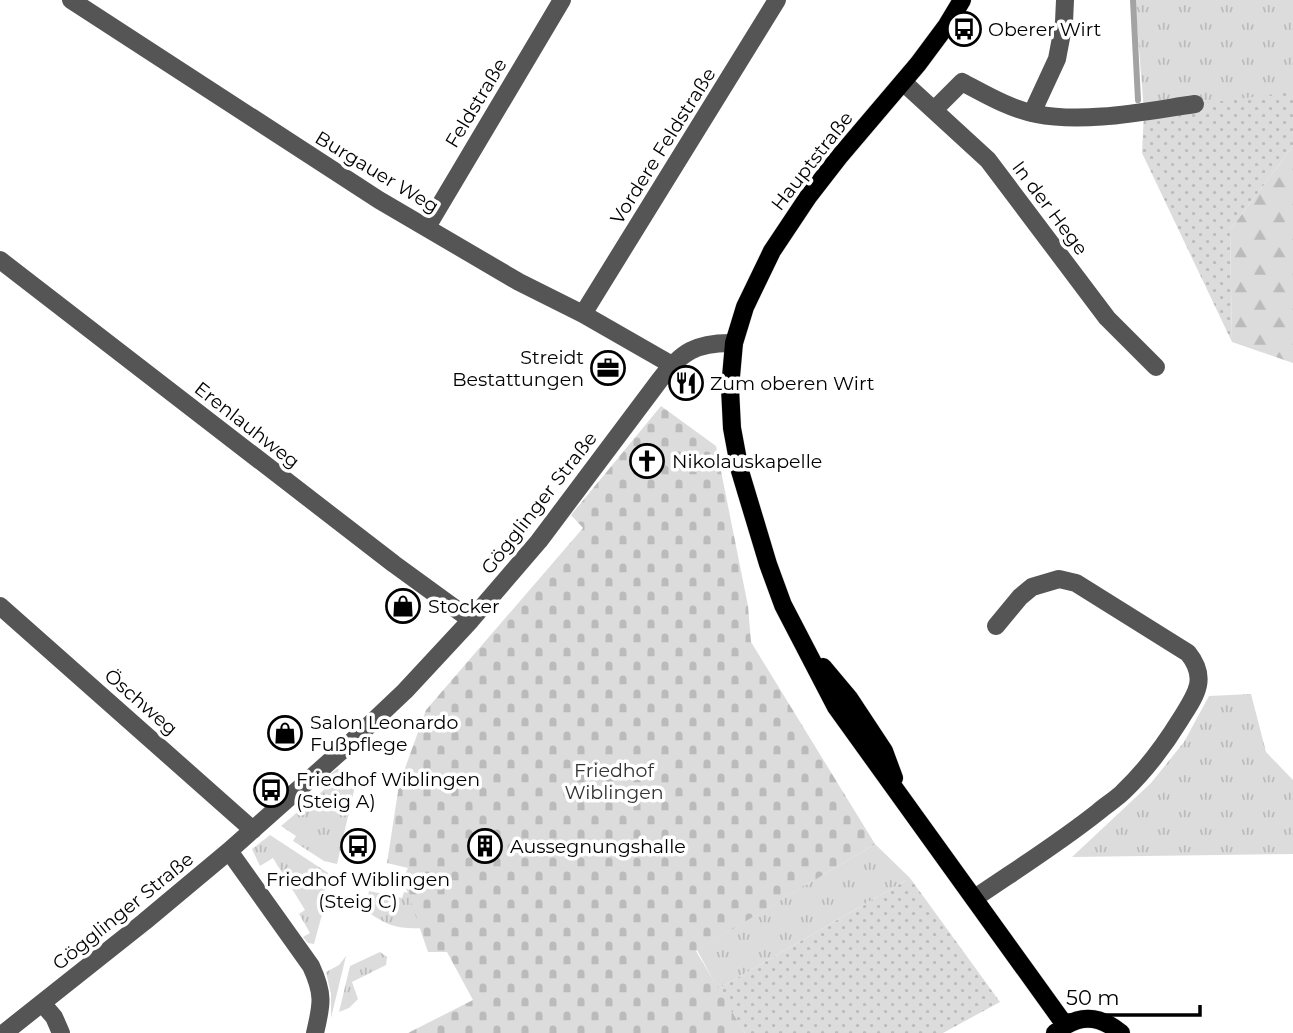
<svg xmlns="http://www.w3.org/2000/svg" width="1293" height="1033" viewBox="0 0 1293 1033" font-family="Montserrat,sans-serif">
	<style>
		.grass { fill: url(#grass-tufts) }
		.forest { fill: url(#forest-firs) }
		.cemetery { fill: url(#cemetery-stones) }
		.park { fill: url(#park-dots) }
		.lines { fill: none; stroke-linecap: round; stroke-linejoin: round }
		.stream { stroke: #a3a3a3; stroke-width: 6 }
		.major-casing { stroke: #dbdbdb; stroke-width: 19 }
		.minor { stroke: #555; stroke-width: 18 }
		.major { stroke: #000; stroke-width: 18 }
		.labels { text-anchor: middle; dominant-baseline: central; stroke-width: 7; stroke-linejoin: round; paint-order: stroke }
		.poi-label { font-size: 19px; fill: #000; stroke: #fff; text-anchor: start }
		.street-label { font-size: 19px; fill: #000; stroke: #fff }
		.park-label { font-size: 19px; fill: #333; stroke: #fff }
	</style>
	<defs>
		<pattern id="grass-tufts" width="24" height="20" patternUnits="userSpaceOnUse" patternTransform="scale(1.75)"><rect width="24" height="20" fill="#dcdcdc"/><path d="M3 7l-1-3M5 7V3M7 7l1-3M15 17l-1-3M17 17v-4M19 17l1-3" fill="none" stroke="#bbb"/></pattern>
		<pattern id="forest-firs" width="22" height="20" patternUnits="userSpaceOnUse" patternTransform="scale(1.75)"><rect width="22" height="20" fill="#dcdcdc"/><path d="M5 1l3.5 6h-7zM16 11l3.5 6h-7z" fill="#bbb"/></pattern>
		<pattern id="cemetery-stones" width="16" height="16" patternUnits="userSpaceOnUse" patternTransform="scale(1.75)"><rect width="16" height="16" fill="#dcdcdc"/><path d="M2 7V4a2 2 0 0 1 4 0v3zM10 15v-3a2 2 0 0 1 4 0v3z" fill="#bbb"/></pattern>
		<pattern id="park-dots" width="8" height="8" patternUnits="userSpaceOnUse" patternTransform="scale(1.75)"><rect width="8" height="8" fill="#dcdcdc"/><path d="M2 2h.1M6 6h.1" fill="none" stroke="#bbb" stroke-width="1.8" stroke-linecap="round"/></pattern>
	</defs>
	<rect width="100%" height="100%" fill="#fff"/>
	<!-- grass -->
	<path class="grass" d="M 1135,0 L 1293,0 L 1293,100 L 1144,111 Z
		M 1251,694 L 1266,752 L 1293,780 L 1293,854 L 1072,857 L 1151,783 L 1184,742 L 1209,696 Z
		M 337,769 C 348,768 354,776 355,786 L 337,864 L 324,861 L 293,841 L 296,836 L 281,826 L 326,788 L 321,782 Z
		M 270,835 L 328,873 L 325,888 L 324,907 L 314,944 L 308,943 L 303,937 L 310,933 L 299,914 L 305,910 L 273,858 L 260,866 L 252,849 Z
		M 875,844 L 910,878 L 718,989 L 697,950 Z
		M 369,891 L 402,898 L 404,892 L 430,898 L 427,928 C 397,929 389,927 365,910 Z
		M 380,952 L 387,957 L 386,965 L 352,982 L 358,999 L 349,1008 L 339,1012 L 350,966 Z
		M 346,956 L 331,1018 L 331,994 L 326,972 L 339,965 Z"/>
	<!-- forest -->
	<path class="forest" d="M 1293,146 L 1293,363 L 1232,342 L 1230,230 Z"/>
	<!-- cemetery -->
	<path class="cemetery" d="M 661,406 L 716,446 L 748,606 L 751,642 L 875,844 L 696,951 L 745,1033 L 408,1033 L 473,1000 L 447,952 L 428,952 L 403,879 L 408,868 L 387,863 L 399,785 L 426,710 L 583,528 L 571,515 Z"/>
	<!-- park -->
	<path class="park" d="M 1291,92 L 1293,100 L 1293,146 L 1230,230 L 1232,342 L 1142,153 L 1144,111 Z
		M 910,878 L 1000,1002 L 943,1033 L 745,1033 L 718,989 Z"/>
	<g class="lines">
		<!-- stream -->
		<path class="stream" d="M 1133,0 L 1138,100"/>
		<!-- major casing -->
		<g class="major-casing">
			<path id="major" d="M 962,0 L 947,25 L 918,64 L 839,157 L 808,197 L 772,251 L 745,307 L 734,343 L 730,388 L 732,428 L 740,471 L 768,564 L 783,605 L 836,707 L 1065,1025
				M 823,667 L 849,698 L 884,751 L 894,778
				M 1055,1033 C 1078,1014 1098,1014 1121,1033"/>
		</g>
		<!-- minor -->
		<path class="minor" d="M 71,0 L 379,200 L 519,282 L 583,314 L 672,365
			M 903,82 L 988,160 L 1107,318 L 1156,367
			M 934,110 L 962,82 C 985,94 1010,109 1036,114 C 1085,124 1146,111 1195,104
			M 1032,113 L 1057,59 L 1064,22 L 1065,0
			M 427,227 L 562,0
			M 0,260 L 394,564 L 471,620
			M 583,314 L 777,0
			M 0,606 L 253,830
			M 229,851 L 311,966 C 324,994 322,1004 315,1033
			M 975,898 C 1016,870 1059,843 1098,812 C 1106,805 1116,799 1123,792 C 1145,771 1164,746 1180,720 C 1195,696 1209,679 1188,653 L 1076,583 L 1059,579 L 1032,587 L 1020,597 L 996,626
			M 42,1003 L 54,1017 L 61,1033
			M 4,1033 L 144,922 L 229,851 L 347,746 L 405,691 L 471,620 L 539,541 L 659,381 C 681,352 696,342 734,343"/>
		<!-- major -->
		<use href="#major" class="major"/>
	</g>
	<!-- icons -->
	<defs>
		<g id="bus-ring" transform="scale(1.75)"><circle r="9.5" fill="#fff" stroke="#000" stroke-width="1.5"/><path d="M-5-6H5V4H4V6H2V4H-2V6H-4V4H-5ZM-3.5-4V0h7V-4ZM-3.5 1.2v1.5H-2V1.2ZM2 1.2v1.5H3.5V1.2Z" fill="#000"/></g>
		<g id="office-ring" transform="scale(1.75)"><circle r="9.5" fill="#fff" stroke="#000" stroke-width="1.5"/><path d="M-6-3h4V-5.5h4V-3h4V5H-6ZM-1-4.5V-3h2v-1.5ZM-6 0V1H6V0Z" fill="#000"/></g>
		<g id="restaurant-ring" transform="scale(1.75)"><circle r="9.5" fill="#fff" stroke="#000" stroke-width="1.5"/><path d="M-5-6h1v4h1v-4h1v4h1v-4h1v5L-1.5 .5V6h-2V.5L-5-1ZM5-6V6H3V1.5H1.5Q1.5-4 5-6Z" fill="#000"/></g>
		<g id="church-ring" transform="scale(1.75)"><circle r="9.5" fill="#fff" stroke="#000" stroke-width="1.5"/><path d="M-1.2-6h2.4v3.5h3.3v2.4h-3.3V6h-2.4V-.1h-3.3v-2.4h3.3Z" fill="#000"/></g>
		<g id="shop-ring" transform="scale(1.75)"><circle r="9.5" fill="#fff" stroke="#000" stroke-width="1.5"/><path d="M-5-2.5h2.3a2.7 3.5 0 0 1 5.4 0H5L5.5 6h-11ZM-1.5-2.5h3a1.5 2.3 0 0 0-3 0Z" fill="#000"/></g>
		<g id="building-ring" transform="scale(1.75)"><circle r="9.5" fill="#fff" stroke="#000" stroke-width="1.5"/><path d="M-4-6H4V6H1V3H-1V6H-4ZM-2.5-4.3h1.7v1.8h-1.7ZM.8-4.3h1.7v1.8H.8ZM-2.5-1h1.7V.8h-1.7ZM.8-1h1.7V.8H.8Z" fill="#000"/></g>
	</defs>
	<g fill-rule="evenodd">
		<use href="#bus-ring" x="964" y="29"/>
		<use href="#office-ring" x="608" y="368"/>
		<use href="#restaurant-ring" x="686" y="383"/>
		<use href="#church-ring" x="647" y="461"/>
		<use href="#shop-ring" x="403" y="606"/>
		<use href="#shop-ring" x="285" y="733"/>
		<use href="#bus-ring" x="271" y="790"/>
		<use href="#bus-ring" x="358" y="846"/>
		<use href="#building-ring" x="485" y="846"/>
	</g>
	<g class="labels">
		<!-- poi labels -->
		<g class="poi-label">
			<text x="988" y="29">Oberer Wirt</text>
			<text x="584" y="357" text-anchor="end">Streidt<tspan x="584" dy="22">Bestattungen</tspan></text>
			<text x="710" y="383">Zum oberen Wirt</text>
			<text x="672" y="461">Nikolauskapelle</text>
			<text x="428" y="606">Stocker</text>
			<text x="310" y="722">Salon Leonardo<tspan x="310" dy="22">Fußpflege</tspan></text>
			<text x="296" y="779">Friedhof Wiblingen<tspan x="296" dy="22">(Steig A)</tspan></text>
			<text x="510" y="846">Aussegnungshalle</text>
			<text x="358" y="879" text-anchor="middle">Friedhof Wiblingen<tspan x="358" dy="22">(Steig C)</tspan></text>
		</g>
		<!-- street labels -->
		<g class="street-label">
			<text transform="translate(476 103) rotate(-59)">Feldstraße</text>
			<text transform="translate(663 146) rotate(-58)">Vordere Feldstraße</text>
			<text transform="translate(812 161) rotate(-52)">Hauptstraße</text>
			<text transform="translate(377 172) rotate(31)">Burgauer Weg</text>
			<text transform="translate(1050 208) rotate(53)">In der Hege</text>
			<text transform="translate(247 425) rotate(38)">Erenlauhweg</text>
			<text transform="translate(539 503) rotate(-52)">Gögglinger Straße</text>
			<text transform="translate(141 702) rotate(41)">Öschweg</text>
			<text transform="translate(123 911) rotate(-39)">Gögglinger Straße</text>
		</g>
		<!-- park labels -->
		<g class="park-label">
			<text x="614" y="770">Friedhof<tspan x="614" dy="22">Wiblingen</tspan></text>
		</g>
	</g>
	<!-- scale -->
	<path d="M1055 1005v10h145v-10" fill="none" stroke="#000000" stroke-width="3.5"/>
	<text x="1066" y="1005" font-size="21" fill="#000000" stroke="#ffffff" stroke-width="5" paint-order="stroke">50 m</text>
</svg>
